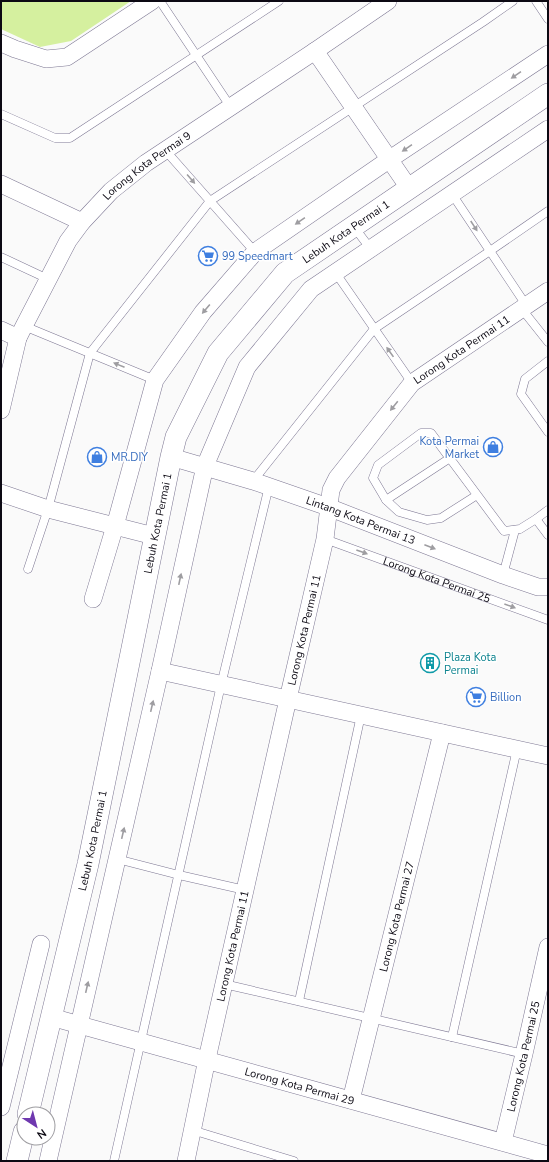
<svg xmlns="http://www.w3.org/2000/svg" width="549" height="1162" viewBox="0 0 549 1162" font-family="'Nunito Sans',sans-serif">
	<style>
		.green { fill: #d5f09f }
		.lines { fill: none; stroke-linecap: round; stroke-linejoin: round }
		.service-casing { stroke: #7d7793; stroke-width: 9 }
		.minor-casing { stroke: #7d7793; stroke-width: 18 }
		.tertiary-casing { stroke: #7d7793; stroke-width: 22 }
		.service { stroke: #fff; stroke-width: 8 }
		.minor { stroke: #fff; stroke-width: 17 }
		.tertiary { stroke: #fff; stroke-width: 21 }
		.oneway { fill: #9e9da1 }
		.labels { text-anchor: middle; dominant-baseline: central; stroke-width: 3; stroke-linejoin: round; paint-order: stroke }
		.street-label { font-size: 11px; fill: #0c0913; stroke: #fff }
		.shop-label { font-size: 11px; fill: #366cbe; stroke: #fff; text-anchor: start }
		.culture-label { font-size: 11px; fill: #0d838f; stroke: #fff; text-anchor: start }
	</style>
	<rect width="100%" height="100%" fill="#fafafa"/>
	<!-- green -->
	<path class="green" d="M 1,1 L 131,1 L 71,41 L 40,47 L 1,29 Z"/>
	<g class="lines">
		<!-- service casing -->
		<g class="service-casing">
			<g id="service">
				<path d="M 160,1 L 230,106"/>
				<path d="M 536,1 L 548,19"/>
				<path d="M 1,114 L 55,138 L 70,138 L 279,1"/>
				<path d="M 165,150 L 255,252"/>
				<path d="M 452,194 L 526,305"/>
				<path d="M 354,227 L 370,248"/>
				<path d="M 1,257 L 48,279"/>
				<path d="M 335,272 L 412,383"/>
				<path d="M 521,308 L 548,342"/>
				<path d="M 24,326 L 155,380"/>
				<path d="M 548,361 L 525,379 L 521,394 L 548,432"/>
				<path d="M 253,481 L 374,329 L 490,251 L 548,211"/>
				<path d="M 477,495 L 441,518 L 427,520 L 399,512 L 386,500 L 373,478 L 378,465 L 421,433 L 431,433 L 504,531 L 520,529 L 536,519 L 548,510"/>
				<path d="M 386,500 L 450,458"/>
				<path d="M 536,519 L 548,535"/>
				<path id="s1" d="M 325,539 L 548,620"/>
				<path d="M 28,569 L 48,509 L 90,353 L 210,201 L 483,22 L 513,1"/>
				<path d="M 503,575 L 515,530"/>
				<path d="M 117,859 L 179,875 L 245,890"/>
				<path d="M 224,984 L 524,1054"/>
				<path d="M 299,1001 L 361,715"/>
				<path d="M 452,1037 L 517,749"/>
				<path d="M 192,1130 L 294,1161"/>
				<path d="M 114,1161 L 221,685 L 269,486"/>
			</g>
		</g>
		<!-- minor casing -->
		<g class="minor-casing">
			<g id="minor">
				<path d="M 1,43 L 15,49 L 46,59 L 67,57 L 152,1"/>
				<path d="M 315,51 L 409,188"/>
				<path d="M 1,184 L 82,222"/>
				<path d="M 1,330 L 18,338"/>
				<path id="s2" d="M 1,410 L 18,338 L 24,326 L 68,241 L 82,222 L 111,191 L 146,163 L 315,51 L 388,1"/>
				<path id="s3" d="M 171,457 L 253,481 L 328,507 L 503,575 L 538,587 L 548,587"/>
				<path d="M 1,493 L 48,509 L 154,536"/>
				<path d="M 93,599 L 115,526 L 155,380 L 203,312 L 255,252 L 390,159 L 548,54"/>
				<path d="M 160,671 L 548,756"/>
				<path id="s4" d="M 51,1017 L 548,1155"/>
				<path id="s5" d="M 351,1100 L 442,733"/>
				<path d="M 1,1107 L 41,944"/>
				<path id="s6" d="M 503,1142 L 524,1054 L 548,947"/>
				<path d="M 48,1161 L 160,671 L 205,466 L 247,367 L 311,289 L 548,129"/>
				<path id="s7" d="M 186,1161 L 207,1059 L 288,699 L 325,539 L 331,490 L 337,478 L 412,383 L 548,291"/>
			</g>
		</g>
		<!-- tertiary casing -->
		<g class="tertiary-casing">
			<g id="tertiary">
				<path id="s8" d="M 28,1114 L 88,864 L 171,457 L 176,437 L 218,353 L 285,273 L 548,94"/>
				<path d="M 17,1161 L 24,1132"/>
			</g>
		</g>
		<!-- service -->
		<use href="#service" class="service"/>
		<!-- minor -->
		<use href="#minor" class="minor"/>
		<!-- tertiary -->
		<use href="#tertiary" class="tertiary"/>
	</g>
	<!-- one-way arrows -->
	<defs><path id="oneway-solid" d="M-6-.8H1V-3.2L6.5 0L1 3.2V.8H-6Z"/></defs>
	<g class="oneway">
		<use href="#oneway-solid" transform="translate(516 75) rotate(146)"/>
		<use href="#oneway-solid" transform="translate(407 148) rotate(146)"/>
		<use href="#oneway-solid" transform="translate(191 179) rotate(49)"/>
		<use href="#oneway-solid" transform="translate(300 221) rotate(145)"/>
		<use href="#oneway-solid" transform="translate(474 226) rotate(57)"/>
		<use href="#oneway-solid" transform="translate(206 309) rotate(130)"/>
		<use href="#oneway-solid" transform="translate(390 352) rotate(-125)"/>
		<use href="#oneway-solid" transform="translate(119 365) rotate(-158)"/>
		<use href="#oneway-solid" transform="translate(394 406) rotate(129)"/>
		<use href="#oneway-solid" transform="translate(430 547) rotate(21)"/>
		<use href="#oneway-solid" transform="translate(362 552) rotate(20)"/>
		<use href="#oneway-solid" transform="translate(180 579) rotate(-78)"/>
		<use href="#oneway-solid" transform="translate(510 606) rotate(20)"/>
		<use href="#oneway-solid" transform="translate(152 706) rotate(-77)"/>
		<use href="#oneway-solid" transform="translate(123 833) rotate(-77)"/>
		<use href="#oneway-solid" transform="translate(87 987) rotate(-77)"/>
	</g>
	<!-- icons -->
	<defs>
		<g id="supermarket-ring" transform="scale(1)"><circle r="9.5" fill="#fff" stroke="#3f7fe0" stroke-width="1.5"/><path d="M-6-5.5h2.5l.6 2H6L4.5 2H-2.5L-4.4-4H-6ZM-1.5 3.2a1.3 1.3 0 1 0 .1 0ZM3 3.2a1.3 1.3 0 1 0 .1 0Z" fill="#3f7fe0"/></g>
		<g id="shop-ring" transform="scale(1)"><circle r="9.5" fill="#fff" stroke="#3f7fe0" stroke-width="1.5"/><path d="M-5-2.5h2.3a2.7 3.5 0 0 1 5.4 0H5L5.5 6h-11ZM-1.5-2.5h3a1.5 2.3 0 0 0-3 0Z" fill="#3f7fe0"/></g>
		<g id="building-ring" transform="scale(1)"><circle r="9.5" fill="#fff" stroke="#0f9aa8" stroke-width="1.5"/><path d="M-4-6H4V6H1V3H-1V6H-4ZM-2.5-4.3h1.7v1.8h-1.7ZM.8-4.3h1.7v1.8H.8ZM-2.5-1h1.7V.8h-1.7ZM.8-1h1.7V.8H.8Z" fill="#0f9aa8"/></g>
	</defs>
	<g fill-rule="evenodd">
		<use href="#supermarket-ring" x="208" y="256"/>
		<use href="#shop-ring" x="493" y="447"/>
		<use href="#shop-ring" x="97" y="457"/>
		<use href="#building-ring" x="430" y="663"/>
		<use href="#supermarket-ring" x="476" y="697"/>
	</g>
	<g class="labels">
		<!-- street labels -->
		<g class="street-label">
			<text stroke="none"><textPath href="#s2" startOffset="293">Lorong Kota Permai 9</textPath></text>
			<text stroke="none"><textPath href="#s8" startOffset="965">Lebuh Kota Permai 1</textPath></text>
			<text stroke="none"><textPath href="#s7" startOffset="881">Lorong Kota Permai 11</textPath></text>
			<text stroke="none"><textPath href="#s3" startOffset="200">Lintang Kota Permai 13</textPath></text>
			<text stroke="none"><textPath href="#s8" startOffset="605">Lebuh Kota Permai 1</textPath></text>
			<text stroke="none"><textPath href="#s1" startOffset="119">Lorong Kota Permai 25</textPath></text>
			<text stroke="none"><textPath href="#s7" startOffset="544">Lorong Kota Permai 11</textPath></text>
			<text stroke="none"><textPath href="#s8" startOffset="281">Lebuh Kota Permai 1</textPath></text>
			<text stroke="none"><textPath href="#s5" startOffset="189">Lorong Kota Permai 27</textPath></text>
			<text stroke="none"><textPath href="#s7" startOffset="220">Lorong Kota Permai 11</textPath></text>
			<text stroke="none"><textPath href="#s6" startOffset="88">Lorong Kota Permai 25</textPath></text>
			<text stroke="none"><textPath href="#s4" startOffset="258">Lorong Kota Permai 29</textPath></text>
		</g>
		<!-- shop labels -->
		<g class="shop-label">
			<text x="222" y="256">99 Speedmart</text>
			<text x="479" y="441" text-anchor="end">Kota Permai<tspan x="479" dy="13">Market</tspan></text>
			<text x="111" y="457">MR.DIY</text>
			<text x="490" y="697">Billion</text>
		</g>
		<!-- culture labels -->
		<g class="culture-label">
			<text x="444" y="657">Plaza Kota<tspan x="444" dy="13">Permai</tspan></text>
		</g>
	</g>
	<!-- border -->
	<rect width="549" height="1162" fill="none" stroke="#0c0913" stroke-width="4"/>
	<!-- north arrow -->
	<g transform="translate(36 1126) rotate(144)"><circle r="19" fill="#ffffff" stroke="#9e9da1"/>
	<path d="M0-3L7 15L0 10L-7 15Z" fill="#6f38af"/>
	<text y="-6" font-size="11" font-weight="bold" text-anchor="middle" fill="#0c0913">N</text>
	</g>
</svg>
